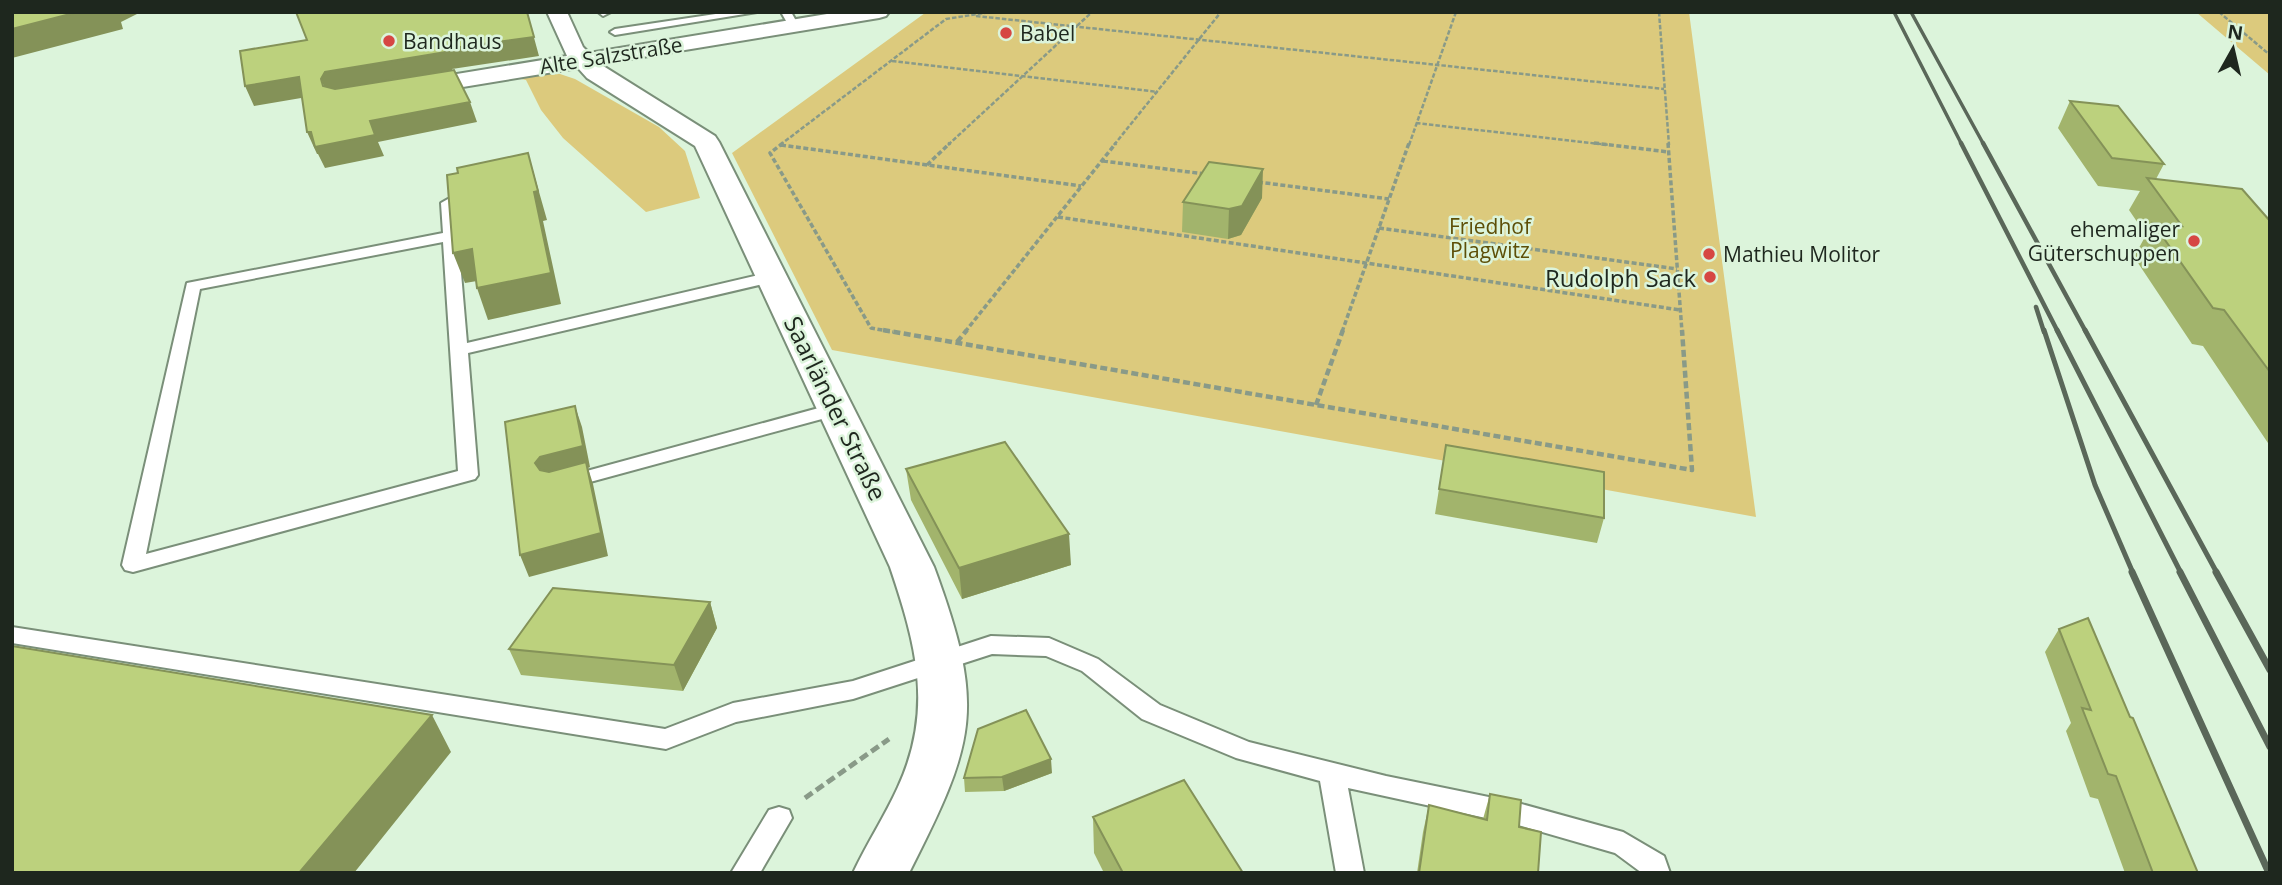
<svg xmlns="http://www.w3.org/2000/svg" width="2282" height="885" viewBox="0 0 2282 885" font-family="'Open Sans',sans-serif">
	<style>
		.green { fill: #dcca7d }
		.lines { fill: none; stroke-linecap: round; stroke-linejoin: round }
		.lane-casing { stroke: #7a8f79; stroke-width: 4 }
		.street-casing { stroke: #7a8f79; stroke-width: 4 }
		.path-far3 { stroke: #899a88; stroke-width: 2.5; stroke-dasharray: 4.5 2; stroke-linecap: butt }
		.path-far2 { stroke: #899a88; stroke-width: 3.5; stroke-dasharray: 5 2.5; stroke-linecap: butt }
		.path-far1 { stroke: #899a88; stroke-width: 4.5; stroke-dasharray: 7 3.5; stroke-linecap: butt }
		.path { stroke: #899a88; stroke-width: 5; stroke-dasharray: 9 4.5; stroke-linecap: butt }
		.lane { fill: #fff; fill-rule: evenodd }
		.street { fill: #fff; fill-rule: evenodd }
		.rail-far3 { stroke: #5a6759; stroke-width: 3.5 }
		.rail-far2 { stroke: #5a6759; stroke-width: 4.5 }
		.rail-far1 { stroke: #5a6759; stroke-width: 5 }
		.rail { stroke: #5a6759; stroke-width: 7 }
		.wall { fill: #a2b46c }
		.shaded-wall { fill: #849258 }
		.building { fill: #bcd17d; stroke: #849258; stroke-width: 2 }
		.poi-dot { fill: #d64743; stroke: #dcf4db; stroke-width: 2.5 }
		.labels { text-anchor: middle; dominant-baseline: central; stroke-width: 5; stroke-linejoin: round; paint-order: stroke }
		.far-poi-label { font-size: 21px; fill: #1e271e; stroke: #dcf4db; text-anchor: start }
		.far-street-label { font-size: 21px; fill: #1e271e; stroke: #dcf4db }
		.far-park-label { font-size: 21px; fill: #5d4f07; stroke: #dcf4db }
		.poi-label { font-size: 24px; fill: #1e271e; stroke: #dcf4db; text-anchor: end }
		.street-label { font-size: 24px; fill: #1e271e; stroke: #dcf4db }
	</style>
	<rect width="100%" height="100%" fill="#dcf4db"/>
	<!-- green -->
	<path class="green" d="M 932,12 L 1689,12 L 1756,517 L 832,350 L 732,153 L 925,13 Z
		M 2196,12 L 2270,12 L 2270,75 Z
		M 544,73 L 560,74 L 575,79 L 659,127 L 685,151 L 700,198 L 646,212 L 563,138 L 541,110 L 526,80 L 516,78 Z"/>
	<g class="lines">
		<!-- lane casing -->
		<g class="lane-casing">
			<path id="lane" d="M 598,12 L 611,12 L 603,16 Z
				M 729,12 L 757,12 L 615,35 L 610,32 L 615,29 Z
				M 781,12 L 791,12 L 799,26 L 798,28 L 790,28 Z
				M 448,199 L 455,203 L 467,343 L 772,272 L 780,277 L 772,282 L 468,353 L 478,475 L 475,479 L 133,572 L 125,570 L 122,565 L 187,283 L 443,233 L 441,203 ZM 443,242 L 458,471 L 146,554 L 200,289 Z
				M 837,403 L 844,405 L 846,409 L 844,413 L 568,488 L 561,486 L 558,482 L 561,478 Z
				M 12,627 L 665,729 L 733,703 L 853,681 L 991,636 L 1049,638 L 1098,659 L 1160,705 L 1249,742 L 1386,776 L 1518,803 L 1623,832 L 1664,856 L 1670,873 L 1642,873 L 1615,853 L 1518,825 L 1348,788 L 1364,873 L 1336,873 L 1320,781 L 1236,758 L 1142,719 L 1082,671 L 1046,656 L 992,654 L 853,699 L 736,722 L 666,749 L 12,643 Z
				M 779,807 L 789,810 L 792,818 L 760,873 L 731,873 L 769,810 Z"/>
		</g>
		<!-- street casing -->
		<g class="street-casing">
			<path id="street" d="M 547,12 L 567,12 L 583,47 L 589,53 L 839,12 L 889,12 L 886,16 L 879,18 L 600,64 L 715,136 L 719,142 L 934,567 C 986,708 976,741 909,873 L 853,873 C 867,843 885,816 898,787 C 934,709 916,644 890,567 L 695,146 L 587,78 L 578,68 L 408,96 L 400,94 L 396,89 L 400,84 L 408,82 L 567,56 Z"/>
		</g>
		<!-- path-far3 -->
		<path class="path-far3" d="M 1659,12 L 1669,145
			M 2219,12 L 2270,55
			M 976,16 L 1664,89
			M 892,61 L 1158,92
			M 1416,123 L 1609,145
			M 780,145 L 946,19 L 991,12
			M 948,145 L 1092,12
			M 1114,145 L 1221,12
			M 1409,145 L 1456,12"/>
		<!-- path-far2 -->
		<path class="path-far2" d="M 783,143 L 770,153 L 871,328 L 893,332
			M 1594,143 L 1669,152
			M 1668,143 L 1682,332
			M 781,145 L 1081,186
			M 1103,161 L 1205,174
			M 927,165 L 950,143
			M 1258,182 L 1389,199
			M 1058,217 L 1680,310
			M 1379,228 L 1677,269
			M 965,332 L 1116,143
			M 1342,332 L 1409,143"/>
		<!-- path-far1 -->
		<path class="path-far1" d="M 883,330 L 1692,470 L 1682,330
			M 957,342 L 967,330
			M 1316,405 L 1343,330"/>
		<!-- path -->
		<path class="path" d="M 805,798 L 889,739"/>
		<!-- lane -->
		<use href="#lane" class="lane"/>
		<!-- street -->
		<use href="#street" class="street"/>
		<!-- rail-far3 -->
		<path class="rail-far3" d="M 1894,12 L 1962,145
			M 1911,12 L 1984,145"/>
		<!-- rail-far2 -->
		<path class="rail-far2" d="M 1961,143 L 2058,332
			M 1983,143 L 2086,332
			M 2036,307 L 2044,332"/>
		<!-- rail-far1 -->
		<path class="rail-far1" d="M 2044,330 L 2095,485 L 2133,573
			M 2057,330 L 2181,573
			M 2085,330 L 2217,573"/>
		<!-- rail -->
		<path class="rail" d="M 2132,572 L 2269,873
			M 2180,572 L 2270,747
			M 2216,572 L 2270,670"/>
	</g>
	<!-- wall -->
	<path class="wall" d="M 2070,101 L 2164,164 L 2156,179 L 2270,221 L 2270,446 L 2203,346 L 2192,344 L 2134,257 L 2146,235 L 2129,210 L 2140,191 L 2098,186 L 2058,128 Z
		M 1262,198 L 1241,235 L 1228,239 L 1182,232 L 1183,202 Z
		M 1446,445 L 1604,518 L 1597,543 L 1435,514 Z
		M 906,469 L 1071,565 L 962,599 L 911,500 Z
		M 710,602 L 717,628 L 683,691 L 521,675 L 509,649 Z
		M 2059,629 L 2130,717 L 2198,873 L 2125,873 L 2098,799 L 2090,797 L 2066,731 L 2071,723 L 2045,652 Z
		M 1052,773 L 1004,791 L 965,792 L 964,778 Z
		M 1490,794 L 1519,827 L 1538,873 L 1417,873 L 1423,832 L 1429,805 L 1483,819 Z
		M 1093,817 L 1243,873 L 1104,873 L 1094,853 Z"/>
	<!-- shaded-wall -->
	<path class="shaded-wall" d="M 78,12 L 141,12 L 121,22 L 123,29 L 12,58 L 12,29 Z
		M 527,12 L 539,56 L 452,69 L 453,72 L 329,99 L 321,79 L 325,72 L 445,49 Z
		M 299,77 L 307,97 L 254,106 L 245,86 Z
		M 470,102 L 477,122 L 378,142 L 384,156 L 325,168 L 318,154 L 317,154 L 307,132 Z
		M 528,153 L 547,220 L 543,221 L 561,304 L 488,320 L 477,288 L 534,192 Z
		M 1263,169 L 1262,198 L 1241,235 L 1228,239 L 1229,209 Z
		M 472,249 L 483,280 L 465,283 L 453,253 Z
		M 575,406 L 582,427 L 590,467 L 588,468 L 593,484 L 608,556 L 529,577 L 520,555 L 535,463 Z
		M 1069,534 L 1071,565 L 962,599 L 959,568 Z
		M 710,602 L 717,628 L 683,691 L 674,665 Z
		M 432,715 L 451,752 L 354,873 L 299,873 Z
		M 1051,759 L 1052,773 L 1004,791 L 1002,777 Z"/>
	<!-- building -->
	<path class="building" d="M 12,12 L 78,12 L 12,29 Z
		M 296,12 L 527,12 L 534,37 L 445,49 L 446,52 L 325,72 L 321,79 L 323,86 L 335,89 L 454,70 L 470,102 L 370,121 L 375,135 L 315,147 L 311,132 L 307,132 L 299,77 L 245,86 L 240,51 L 307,40 Z
		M 2070,101 L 2118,106 L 2164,164 L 2112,158 Z
		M 528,153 L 538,191 L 534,192 L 551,273 L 477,288 L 472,249 L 453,253 L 447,175 L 458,173 L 457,168 Z
		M 1209,162 L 1263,169 L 1242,206 L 1229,209 L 1183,202 Z
		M 2147,178 L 2242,189 L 2270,221 L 2270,372 L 2224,310 L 2213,308 L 2153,223 L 2182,226 Z
		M 575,406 L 583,446 L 540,457 L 535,463 L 540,470 L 549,472 L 586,462 L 601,533 L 520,555 L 505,422 Z
		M 1005,442 L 1069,534 L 959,568 L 906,469 Z
		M 1446,445 L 1604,472 L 1604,518 L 1439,489 Z
		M 553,588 L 710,602 L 674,665 L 509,649 Z
		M 2088,618 L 2130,717 L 2133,718 L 2198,873 L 2153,873 L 2116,776 L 2108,774 L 2082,708 L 2091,710 L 2059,629 Z
		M 12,646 L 432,715 L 299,873 L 12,873 Z
		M 1026,710 L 1051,759 L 1002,777 L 964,778 L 978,729 Z
		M 1184,780 L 1243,873 L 1123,873 L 1093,817 Z
		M 1490,794 L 1521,800 L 1519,827 L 1541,832 L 1538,873 L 1419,873 L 1429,805 L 1487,820 Z"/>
	<!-- markers -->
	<g class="poi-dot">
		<circle cx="1006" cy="33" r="7"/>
		<circle cx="389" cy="41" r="7"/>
		<circle cx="2194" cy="241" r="7"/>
		<circle cx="1709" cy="254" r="7"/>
		<circle cx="1710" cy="277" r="7"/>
	</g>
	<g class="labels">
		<!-- far-poi labels -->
		<g class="far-poi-label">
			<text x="1020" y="33">Babel</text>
			<text x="403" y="41">Bandhaus</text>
			<text x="2180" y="229" text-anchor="end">ehemaliger<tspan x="2180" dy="24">Güterschuppen</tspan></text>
			<text x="1723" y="254">Mathieu Molitor</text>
		</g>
		<!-- far-street labels -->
		<g class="far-street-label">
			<text transform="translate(611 55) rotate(-9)">Alte Salzstraße</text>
		</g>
		<!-- far-park labels -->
		<g class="far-park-label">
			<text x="1490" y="226">Friedhof<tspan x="1490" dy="24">Plagwitz</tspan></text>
		</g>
		<!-- poi labels -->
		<g class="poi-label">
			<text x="1696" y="277">Rudolph Sack</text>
		</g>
		<!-- street labels -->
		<g class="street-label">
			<text transform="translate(836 408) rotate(64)">Saarländer Straße</text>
		</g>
	</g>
	<!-- border -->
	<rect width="2282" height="885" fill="none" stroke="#1e271e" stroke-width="28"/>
	<!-- north arrow -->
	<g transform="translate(2233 49) rotate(8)" stroke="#dcf4db" stroke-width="5" paint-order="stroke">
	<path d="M0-5L12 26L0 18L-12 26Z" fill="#1e271e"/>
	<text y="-10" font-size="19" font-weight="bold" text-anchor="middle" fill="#1e271e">N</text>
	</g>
</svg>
